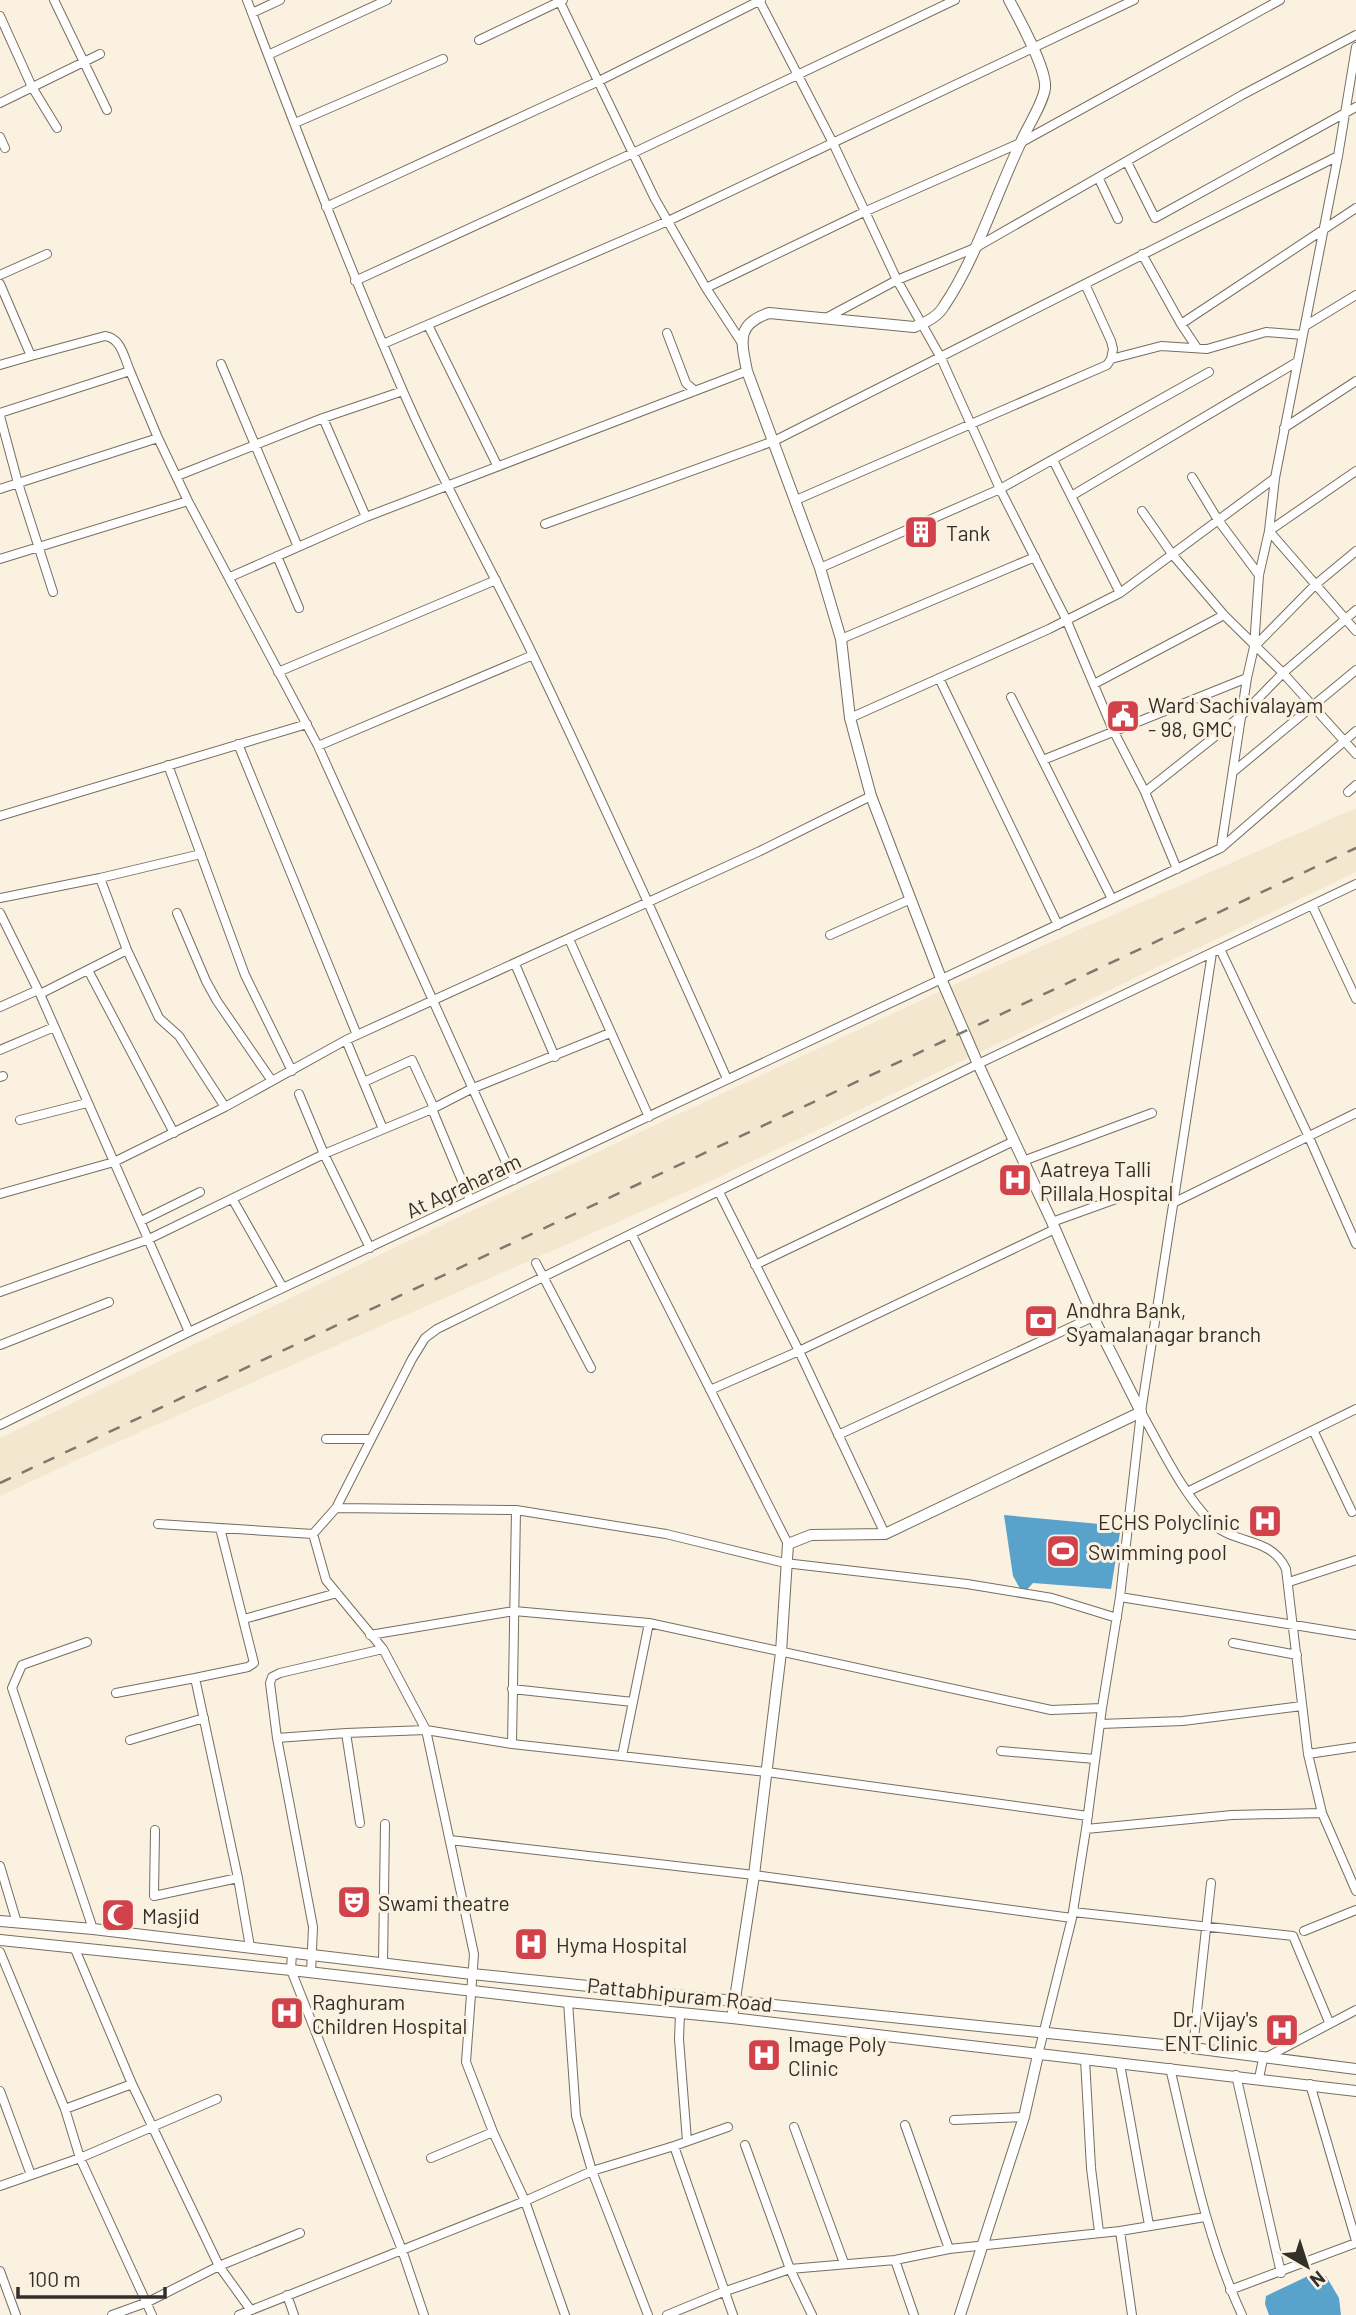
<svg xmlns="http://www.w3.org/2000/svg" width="1356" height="2315" viewBox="0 0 1356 2315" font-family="Barlow,sans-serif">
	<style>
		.built { fill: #f4e7d0 }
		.water { fill: #59a2cc }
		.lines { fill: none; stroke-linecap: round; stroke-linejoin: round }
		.street-casing { stroke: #766e60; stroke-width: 10 }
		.secondary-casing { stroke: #766e60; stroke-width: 12 }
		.street { stroke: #fff; stroke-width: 8 }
		.secondary { stroke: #fff; stroke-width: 10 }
		.rail { stroke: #7e786e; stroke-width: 2.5; stroke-dasharray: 12 12; stroke-linecap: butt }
		.labels { text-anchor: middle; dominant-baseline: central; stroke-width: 6; stroke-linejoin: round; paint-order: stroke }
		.poi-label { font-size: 21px; fill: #332f29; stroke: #faf1e1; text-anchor: start }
		.street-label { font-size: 21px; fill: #332f29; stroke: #faf1e1 }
	</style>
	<rect width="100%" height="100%" fill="#faf1e1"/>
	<!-- built -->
	<path class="built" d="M 1356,808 L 1356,872 L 713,1180 L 90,1454 L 0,1496 L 0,1438 L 448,1222 L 958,983 Z"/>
	<!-- water -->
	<path class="water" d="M 1004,1515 L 1121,1526 L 1111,1589 L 1033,1583 L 1023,1594 L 1013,1576 Z
		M 1308,2276 L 1326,2276 L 1339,2298 L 1341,2315 L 1269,2315 L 1265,2304 L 1266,2296 Z"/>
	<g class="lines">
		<!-- street casing -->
		<g class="street-casing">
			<path id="street" d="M 54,0 L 107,110
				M 247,0 C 295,126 343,252 396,375 C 436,470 487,560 532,653 C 599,794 664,936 727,1079
				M 559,0 L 655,199 L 706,288 L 742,343
				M 759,0 L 833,143 L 897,280 L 941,358 L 1000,489 L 1066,619 L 1113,730 L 1145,792 L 1177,869
				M 252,13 L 280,0
				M 0,16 L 32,87 L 57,128
				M 479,40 L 563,0
				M 268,55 L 387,0
				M 0,103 L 100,54
				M 295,123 L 443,59
				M 0,137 L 5,148
				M 1127,162 L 1155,218 L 1356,107
				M 1099,179 L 1118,219
				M 326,207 L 599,81 L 761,0
				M 1142,254 L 1181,324 L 1356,208
				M 0,275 L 47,254
				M 355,281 L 633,153 L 955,0
				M 0,284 L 31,356 L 0,365
				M 1085,284 L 1111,341 L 1113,349 L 1111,359
				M 706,288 L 864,212 L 1020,143 L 1280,0
				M 826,318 L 897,280 L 975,248 L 1242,95 L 1356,35
				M 1181,324 L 1197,348
				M 428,325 L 497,465
				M 1305,326 L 1356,295
				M 667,333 L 686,383 L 695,391
				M 383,344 L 668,221 L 1134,0
				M 31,356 L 105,336 C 121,338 124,357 130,371
				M 221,364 L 298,547
				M 0,413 L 130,371 L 158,438 L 188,501 L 318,746 L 514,1180
				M 0,416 L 18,483 L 53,592
				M 323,418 L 366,517
				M 1284,428 L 1356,381
				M 1053,460 L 1120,593
				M 1356,471 L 1269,531 L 1356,631
				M 177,476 L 323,418 L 403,391
				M 1192,477 L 1218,520 L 1259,575
				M 0,489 L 158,438
				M 1073,495 L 1297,362
				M 796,500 L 1107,365 L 1111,359 L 1161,346 L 1207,349 L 1266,332 L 1303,335
				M 1142,511 L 1172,554 L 1224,615 L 1283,673 L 1356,754
				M 545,524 L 774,441 L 1338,156
				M 277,556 L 299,608
				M 0,559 L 188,501
				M 820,568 L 1000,489 L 1209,372
				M 230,577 L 366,517 L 747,371
				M 841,639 L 1035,557
				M 1254,647 L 1315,585 L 1356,551
				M 278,672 L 496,580
				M 939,678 L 1058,925
				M 1094,684 L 1224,615
				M 1011,697 L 1112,899
				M 850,718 L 1049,629 L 1120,593 L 1275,478
				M 238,744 L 357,1035
				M 318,746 L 533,655
				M 1043,760 L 1247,678
				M 168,765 L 245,975 L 292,1071
				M 1233,772 L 1356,670
				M 1145,792 L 1242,715 L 1283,673 L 1356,610
				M 1348,792 L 1356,785
				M 0,816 L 307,724
				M 1221,848 L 1356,731
				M 100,878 L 127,950 L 159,1018 L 179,1036 L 225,1107
				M 0,898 L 100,878 L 201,854
				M 1312,905 L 1356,999
				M 0,913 L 40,994 L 189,1332
				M 177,913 L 206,981 L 217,1001 L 272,1081
				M 830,935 L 911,899
				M 569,939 L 649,1117
				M 1220,949 L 1308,1135 L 1356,1244
				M 515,964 L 555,1057
				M 88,970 L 174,1133
				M 40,994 L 127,950
				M 0,1007 L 38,990
				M 346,1040 L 383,1129
				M 0,1050 L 54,1027
				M 0,1077 L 3,1076
				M 364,1082 L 412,1060 L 434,1108
				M 299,1094 L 324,1154 L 370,1248
				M 432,1109 L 470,1200
				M 20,1120 L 87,1103
				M 1023,1161 L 1152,1113
				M 719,1192 L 799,1351 L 885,1534
				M 0,1194 L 114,1162 L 225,1107 L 346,1040 L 760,851 L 871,796
				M 233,1200 L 283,1288
				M 1175,1202 L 1356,1113
				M 141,1221 L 200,1192
				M 1052,1222 L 1130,1194
				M 632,1235 L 788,1544
				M 536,1263 L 591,1368
				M 755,1265 L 1014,1141
				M 0,1292 L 149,1239 L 324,1154 L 432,1109 L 471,1089 L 610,1033
				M 0,1345 L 109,1302
				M 710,1390 L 799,1351 L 1055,1229
				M 1141,1412 C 1162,1449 1181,1491 1211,1522 C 1234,1546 1270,1535 1286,1569 L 1308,1754 L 1322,1813 L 1356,1891
				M 0,1425 L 189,1332 L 1221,848 L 1247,678 L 1254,647 L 1259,575 L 1269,531 L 1275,478 L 1338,156 L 1356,47
				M 1313,1430 L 1352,1512
				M 838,1435 L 1093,1317
				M 326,1439 L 371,1439
				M 1187,1492 L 1356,1409
				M 336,1508 L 516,1510 L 666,1534 L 785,1563 L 967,1584 L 1052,1598 L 1117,1618
				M 158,1524 L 313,1534 L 336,1508 L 412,1359 L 425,1338 L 437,1329 L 978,1064 L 1356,884
				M 220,1528 L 254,1663 L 248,1667 L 195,1678 L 238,1878 L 250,1947
				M 313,1534 L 326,1580 L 383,1649 L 426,1730 L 474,1954 L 466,2062 L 493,2132 L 525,2201 L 565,2315
				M 1289,1582 L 1356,1560
				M 1120,1597 L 1356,1635
				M 244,1619 L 337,1593
				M 370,1635 L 514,1611 L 649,1623 L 1051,1710 L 1102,1708
				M 87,1642 L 22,1665 L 12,1688 L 93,1929
				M 1233,1643 L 1297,1655
				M 512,1689 L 633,1702
				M 116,1693 L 195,1678
				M 1100,1724 L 1183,1721 L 1302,1706
				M 346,1733 L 360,1823
				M 277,1738 L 346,1733 L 426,1730 L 512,1744 L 767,1772 L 1088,1816
				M 130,1740 L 204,1718
				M 512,1744 L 516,1510
				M 1001,1751 L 1095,1759
				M 1308,1754 L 1356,1747
				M 622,1756 L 649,1623
				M 1086,1829 L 1232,1815 L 1322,1813
				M 155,1830 L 154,1896 L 238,1878
				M 450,1840 L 754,1875 L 1072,1918
				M 0,1866 L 17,1923
				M 1073,1912 L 1293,1936 L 1329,2022
				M 1304,1931 L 1356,1910
				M 75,1949 L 132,2084 L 219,2266 L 250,2309
				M 0,1952 L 65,2109 L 80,2158 L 152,2315
				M 292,1952 L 291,1970 L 402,2250 L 424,2315
				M 383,1963 L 385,1824
				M 311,1973 L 313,1927 L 277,1738 L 270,1683 L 272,1677 L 280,1673 L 383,1649
				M 568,2002 L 576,2116 L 592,2171 L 648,2315
				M 680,2014 L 679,2039 L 687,2141
				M 1193,2048 L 1211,1883
				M 1038,2055 L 1072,1918 L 1086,1829 L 1102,1708 L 1120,1597 L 1141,1412 L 1212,953
				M 1085,2059 L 1091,2168 L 1099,2232
				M 1120,2064 L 1149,2225
				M 1170,2068 C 1190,2152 1206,2237 1242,2315
				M 1236,2075 L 1281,2273
				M 1259,2078 L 1263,2059 L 1356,2010
				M 1310,2084 L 1356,2241
				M 0,2091 L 31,2175
				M 65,2109 L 132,2084
				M 954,2120 L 1024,2117
				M 905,2125 L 949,2249
				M 794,2127 L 844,2263
				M 745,2145 L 790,2269 L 812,2315
				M 674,2146 L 733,2315
				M 431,2158 L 493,2132
				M 0,2186 L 80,2158 L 217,2099
				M 1120,2231 L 1132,2315
				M 895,2260 L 914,2315
				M 0,2271 L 16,2315
				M 1230,2290 L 1356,2243
				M 287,2295 L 294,2315
				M 112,2315 L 148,2302 L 219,2266 L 300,2233
				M 239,2315 L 525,2201 L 592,2171 L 674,2146 L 728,2127
				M 667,2315 L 723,2292 L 790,2269 L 895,2260 L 949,2249 L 1120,2231 L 1205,2217"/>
		</g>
		<!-- secondary casing -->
		<g class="secondary-casing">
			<path id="secondary" d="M 0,1921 L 93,1929 L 472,1974 L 1193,2048 L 1356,2069
				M 0,1940 L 291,1970 L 568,2002 L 732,2018 L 1356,2091
				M 732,2018 L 754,1875 L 781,1652 L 788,1544 L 811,1535 L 885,1534 L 1141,1412 L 1093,1317 L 1052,1222 L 978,1064 L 942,981 L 871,796 L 850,718 L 841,639 L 820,568 L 747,371 C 741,341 736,324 769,313 L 914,327 C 925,323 938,317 944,306 C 976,259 996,194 1021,142 C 1027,127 1043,104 1045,88 C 1047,69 1019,19 1009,0
				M 960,2315 L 1024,2117 L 1038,2055"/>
		</g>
		<!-- street -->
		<use href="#street" class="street"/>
		<!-- secondary -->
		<use href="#secondary" class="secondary"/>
		<!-- rail -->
		<path class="rail" d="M 0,1483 L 1356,848"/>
	</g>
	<!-- icons -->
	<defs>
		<g id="building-square" transform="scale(1.75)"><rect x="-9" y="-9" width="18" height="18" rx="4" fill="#d2424b" stroke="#faf1e1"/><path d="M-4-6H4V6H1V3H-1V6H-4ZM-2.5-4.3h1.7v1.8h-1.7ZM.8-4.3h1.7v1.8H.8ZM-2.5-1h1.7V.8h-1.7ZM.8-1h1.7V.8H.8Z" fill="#fff"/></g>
		<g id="civic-square" transform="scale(1.75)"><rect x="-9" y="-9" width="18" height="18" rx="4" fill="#d2424b" stroke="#faf1e1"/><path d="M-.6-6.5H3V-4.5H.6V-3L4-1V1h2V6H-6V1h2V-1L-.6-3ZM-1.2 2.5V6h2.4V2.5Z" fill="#fff"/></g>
		<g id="hospital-square" transform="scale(1.75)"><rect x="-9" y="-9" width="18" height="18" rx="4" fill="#d2424b" stroke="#faf1e1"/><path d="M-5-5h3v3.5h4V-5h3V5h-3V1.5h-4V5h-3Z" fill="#fff"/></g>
		<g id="bank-square" transform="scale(1.75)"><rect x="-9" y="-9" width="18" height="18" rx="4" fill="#d2424b" stroke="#faf1e1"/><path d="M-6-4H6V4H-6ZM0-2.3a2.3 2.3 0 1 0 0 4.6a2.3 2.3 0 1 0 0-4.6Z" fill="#fff"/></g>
		<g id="stadium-square" transform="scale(1.75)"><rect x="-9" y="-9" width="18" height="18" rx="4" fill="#d2424b" stroke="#faf1e1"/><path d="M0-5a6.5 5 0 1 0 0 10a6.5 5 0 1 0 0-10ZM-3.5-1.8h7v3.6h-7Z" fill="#fff"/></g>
		<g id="theatre-square" transform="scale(1.75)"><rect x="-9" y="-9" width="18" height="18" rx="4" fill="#d2424b" stroke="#faf1e1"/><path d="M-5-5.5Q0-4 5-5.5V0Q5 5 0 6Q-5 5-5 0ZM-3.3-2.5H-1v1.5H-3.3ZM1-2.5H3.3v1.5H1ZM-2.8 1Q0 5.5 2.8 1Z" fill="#fff"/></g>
		<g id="mosque-square" transform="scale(1.75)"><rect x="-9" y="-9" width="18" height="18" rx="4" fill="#d2424b" stroke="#faf1e1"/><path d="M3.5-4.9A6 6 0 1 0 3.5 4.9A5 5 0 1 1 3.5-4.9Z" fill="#fff"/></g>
	</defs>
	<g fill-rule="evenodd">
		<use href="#building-square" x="921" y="532"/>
		<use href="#civic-square" x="1123" y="716"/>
		<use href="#hospital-square" x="1015" y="1180"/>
		<use href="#bank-square" x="1041" y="1321"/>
		<use href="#hospital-square" x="1265" y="1521"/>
		<use href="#stadium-square" x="1063" y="1551"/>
		<use href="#theatre-square" x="354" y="1902"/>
		<use href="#mosque-square" x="118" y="1915"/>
		<use href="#hospital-square" x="531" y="1944"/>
		<use href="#hospital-square" x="287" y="2013"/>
		<use href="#hospital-square" x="1282" y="2030"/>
		<use href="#hospital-square" x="764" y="2055"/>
	</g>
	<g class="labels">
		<!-- poi labels -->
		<g class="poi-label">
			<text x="946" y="532">Tank</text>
			<text x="1148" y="704">Ward Sachivalayam<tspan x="1148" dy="24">- 98, GMC</tspan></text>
			<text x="1040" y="1168">Aatreya Talli<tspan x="1040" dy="24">Pillala Hospital</tspan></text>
			<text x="1066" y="1309">Andhra Bank,<tspan x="1066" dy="24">Syamalanagar branch</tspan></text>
			<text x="1240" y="1521" text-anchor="end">ECHS Polyclinic</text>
			<text x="1088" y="1551">Swimming pool</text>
			<text x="378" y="1902">Swami theatre</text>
			<text x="142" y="1915">Masjid</text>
			<text x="556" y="1944">Hyma Hospital</text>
			<text x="312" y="2001">Raghuram<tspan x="312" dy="24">Children Hospital</tspan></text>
			<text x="1258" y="2018" text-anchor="end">Dr. Vijay's<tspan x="1258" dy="24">ENT Clinic</tspan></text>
			<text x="788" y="2043">Image Poly<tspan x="788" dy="24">Clinic</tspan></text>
		</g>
		<!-- street labels -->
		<g class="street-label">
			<text transform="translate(463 1185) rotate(-25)">At Agraharam</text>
			<text transform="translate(680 1994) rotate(6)">Pattabhipuram Road</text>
		</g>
	</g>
	<!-- north arrow -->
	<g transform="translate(1307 2266) rotate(141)" stroke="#faf1e1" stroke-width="5" paint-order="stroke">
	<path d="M0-5L12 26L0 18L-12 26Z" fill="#332f29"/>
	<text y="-10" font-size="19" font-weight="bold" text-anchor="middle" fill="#332f29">N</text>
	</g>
	<!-- scale -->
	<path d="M18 2287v10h147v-10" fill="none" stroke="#332f29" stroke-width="3.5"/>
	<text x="28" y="2287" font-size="21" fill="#332f29" stroke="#faf1e1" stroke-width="5" paint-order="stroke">100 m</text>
</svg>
